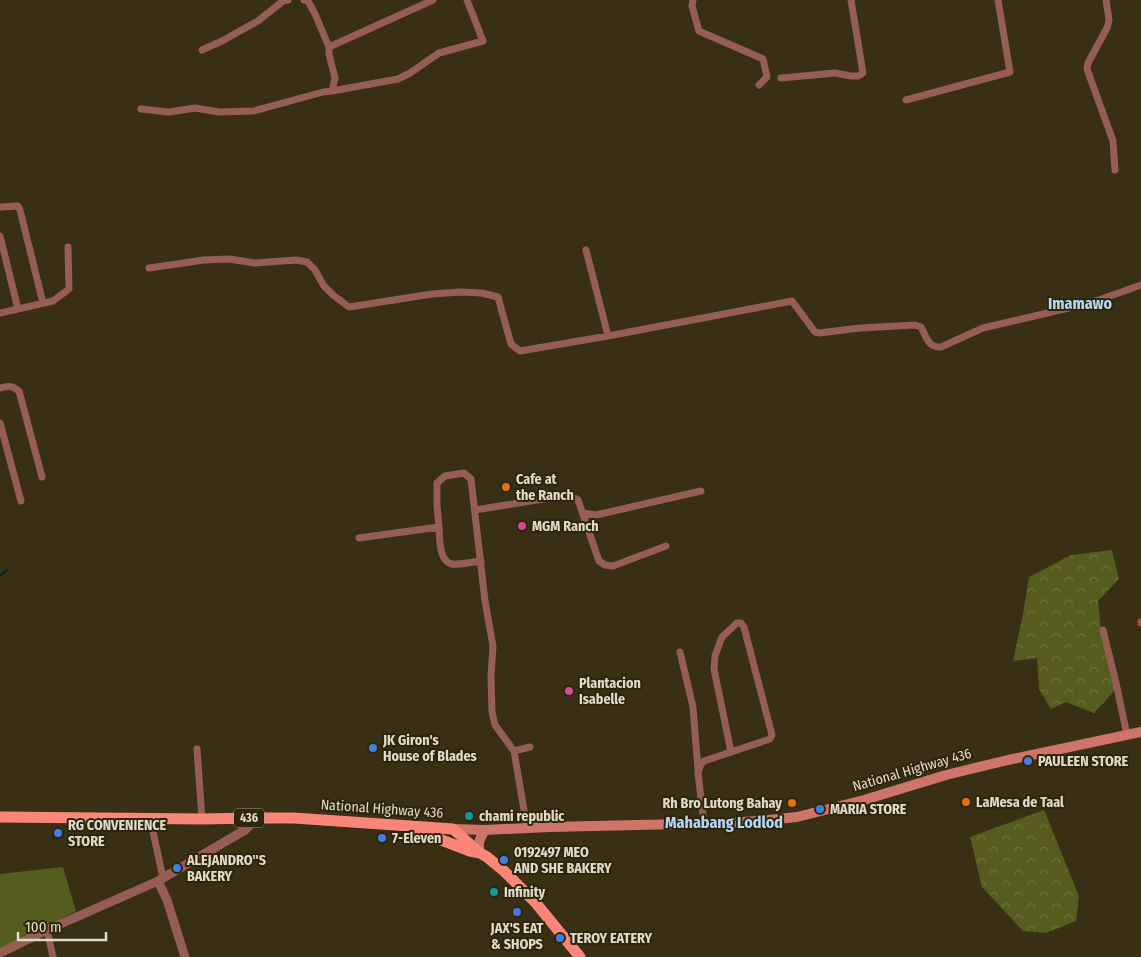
<svg xmlns="http://www.w3.org/2000/svg" width="1141" height="957" viewBox="0 0 1141 957" font-family="'Fira Sans Condensed',sans-serif">
	<style>
		.grass { fill: #565b1e }
		.forest { fill: url(#forest-crowns) }
		.lines { fill: none; stroke-linecap: round; stroke-linejoin: round }
		.stream { stroke: #002328; stroke-width: 2 }
		.minor { stroke: #955d56; stroke-width: 7 }
		.tertiary { stroke: #955d56; stroke-width: 9 }
		.secondary { stroke: #ce746a; stroke-width: 10 }
		.primary { stroke: #f98679; stroke-width: 11 }
		.food-dot { fill: #e8710a; stroke: #2f250b; stroke-width: 2 }
		.hotel-dot { fill: #d1479c; stroke: #2f250b; stroke-width: 2 }
		.shop-dot { fill: #3f7fe0; stroke: #2f250b; stroke-width: 2 }
		.culture-dot { fill: #0f9aa8; stroke: #2f250b; stroke-width: 2 }
		.labels { text-anchor: middle; dominant-baseline: central; stroke-width: 4; stroke-linejoin: round; paint-order: stroke }
		.shield { fill: #2f250b; stroke: #aba491; stroke-width: 1 }
		.shield-label { font-size: 12px; font-weight: bold; fill: #e0dacb }
		.poi-label { font-size: 14px; font-weight: bold; fill: #e0dacb; stroke: #2f250b; text-anchor: start }
		.street-label { font-size: 14px; fill: #e0dacb; stroke: #2f250b }
		.quarter-label { font-size: 16px; font-weight: bold; fill: #b5d8fa; stroke: #2f250b }
	</style>
	<defs>
		<pattern id="forest-crowns" width="20" height="18" patternUnits="userSpaceOnUse" patternTransform="scale(1.25)"><rect width="20" height="18" fill="#565b1e"/><path d="M2 6a3 3 0 1 1 6 0M12 15a3 3 0 1 1 6 0" fill="none" stroke="#6e723d"/></pattern>
	</defs>
	<rect width="100%" height="100%" fill="#392f15"/>
	<!-- grass -->
	<path class="grass" d="M 63,867 L 76,911 L 0,951 L 0,874 Z"/>
	<!-- forest -->
	<path class="forest" d="M 1112,550 L 1119,579 L 1098,601 L 1101,630 L 1116,689 L 1094,713 L 1066,702 L 1051,709 L 1039,689 L 1037,658 L 1013,661 L 1023,614 L 1029,577 L 1071,555 Z
		M 1044,810 L 1079,896 L 1076,921 L 1046,933 L 1023,931 L 982,887 L 970,837 Z"/>
	<g class="lines">
		<!-- stream -->
		<path class="stream" d="M 0,576 L 7,570"/>
		<!-- minor -->
		<path class="minor" d="M 304,0 L 308,1 L 315,14 L 329,47
			M 693,0 L 692,6 L 699,31 L 763,59 L 767,77 L 759,85
			M 1106,0 L 1109,20 L 1107,28 L 1088,63 L 1087,69 L 1113,141 L 1115,170
			M 202,50 L 222,41 L 258,21 L 283,1 L 288,0
			M 781,78 L 835,73 L 851,76 L 858,76 L 863,73 L 851,0
			M 332,91 L 398,79 L 410,73 L 439,53 L 483,41 L 467,0
			M 906,100 L 1010,72 L 998,0
			M 141,109 L 169,112 L 195,108 L 219,112 L 254,111 L 323,92 L 332,91 L 335,78 L 329,54 L 329,47 L 433,0
			M 0,207 L 18,206 L 20,210 L 43,303
			M 0,236 L 18,309
			M 586,250 L 608,336
			M 149,268 L 204,260 L 229,259 L 255,263 L 296,260 L 307,262 L 315,270 L 324,286 L 333,295 L 349,307 L 432,294 L 461,292 L 482,293 L 498,297 L 511,344 L 520,351 L 608,336 L 792,301 L 815,332 L 819,333 L 860,328 L 915,325 L 921,327 C 926,336 928,348 941,347 L 983,328 L 1090,303 L 1141,285
			M 0,313 L 53,301 L 69,289 L 68,247
			M 0,388 C 8,386 12,385 19,391 L 42,477
			M 0,423 L 21,501
			M 475,510 L 568,495 L 578,500 L 599,561 L 605,565 L 613,566 L 666,546
			M 583,513 L 596,515 L 701,491
			M 439,527 C 440,537 438,561 452,564 C 457,565 474,562 481,561
			M 359,538 L 439,527 L 437,506 L 437,483 L 445,476 L 464,473 L 471,479 L 485,601 L 493,646 L 491,676 L 492,712 L 495,725 L 514,751 L 527,828
			M 1141,622 L 1141,623
			M 1103,630 L 1116,683 L 1127,735
			M 680,652 L 693,707 L 698,770
			M 197,749 L 202,819
			M 514,751 L 530,747
			M 150,818 L 163,878
			M 704,824 L 698,773 L 701,764 L 704,761 L 770,739 L 772,735 L 744,627 L 741,623 L 737,623 L 722,637 L 715,656 L 714,669 L 731,752
			M 47,930 L 53,957"/>
		<!-- tertiary -->
		<path class="tertiary" d="M 158,881 L 167,900 L 185,957
			M 0,953 L 47,930 L 158,881 L 245,830 L 251,824 L 252,818"/>
		<!-- secondary -->
		<path class="secondary" d="M 453,829 L 485,830 L 549,827 L 726,823 L 759,821 L 797,817 L 864,800 L 946,775 L 1008,760 L 1141,732
			M 480,853 C 477,844 480,838 485,830"/>
		<!-- primary -->
		<path class="primary" d="M 0,817 L 202,819 L 252,818 L 294,818 L 453,829 L 480,853
			M 418,831 L 470,851 L 480,853 L 487,857 L 504,871 L 535,902 L 580,957"/>
	</g>
	<!-- markers -->
	<g class="food-dot">
		<circle cx="506" cy="487" r="5"/>
		<circle cx="966" cy="802" r="5"/>
		<circle cx="792" cy="803" r="5"/>
	</g>
	<g class="hotel-dot">
		<circle cx="522" cy="526" r="5"/>
		<circle cx="569" cy="691" r="5"/>
	</g>
	<g class="shop-dot">
		<circle cx="373" cy="748" r="5"/>
		<circle cx="1028" cy="761" r="5"/>
		<circle cx="820" cy="809" r="5"/>
		<circle cx="58" cy="833" r="5"/>
		<circle cx="382" cy="838" r="5"/>
		<circle cx="504" cy="860" r="5"/>
		<circle cx="177" cy="868" r="5"/>
		<circle cx="517" cy="912" r="5"/>
		<circle cx="560" cy="938" r="5"/>
	</g>
	<g class="culture-dot">
		<circle cx="469" cy="816" r="5"/>
		<circle cx="494" cy="892" r="5"/>
	</g>
	<g class="labels">
		<!-- shield labels -->
		<rect class="shield" x="234" y="808.5" width="30" height="19" rx="4"/>
		<g class="shield-label">
			<text x="249" y="818">436</text>
		</g>
		<!-- poi labels -->
		<g class="poi-label">
			<text x="516" y="479">Cafe at<tspan x="516" dy="16">the Ranch</tspan></text>
			<text x="532" y="526">MGM Ranch</text>
			<text x="579" y="683">Plantacion<tspan x="579" dy="16">Isabelle</tspan></text>
			<text x="383" y="740">JK Giron's<tspan x="383" dy="16">House of Blades</tspan></text>
			<text x="1038" y="761">PAULEEN STORE</text>
			<text x="976" y="802">LaMesa de Taal</text>
			<text x="782" y="803" text-anchor="end">Rh Bro Lutong Bahay</text>
			<text x="830" y="809">MARIA STORE</text>
			<text x="479" y="816">chami republic</text>
			<text x="68" y="825">RG CONVENIENCE<tspan x="68" dy="16">STORE</tspan></text>
			<text x="392" y="838">7-Eleven</text>
			<text x="514" y="852">0192497 MEO<tspan x="514" dy="16">AND SHE BAKERY</tspan></text>
			<text x="187" y="860">ALEJANDRO''S<tspan x="187" dy="16">BAKERY</tspan></text>
			<text x="504" y="892">Infinity</text>
			<text x="517" y="928" text-anchor="middle">JAX'S EAT<tspan x="517" dy="16">&amp; SHOPS</tspan></text>
			<text x="570" y="938">TEROY EATERY</text>
		</g>
		<!-- street labels -->
		<g class="street-label">
			<text transform="translate(912 770) rotate(-16)">National Highway 436</text>
			<text transform="translate(382 809) rotate(4)">National Highway 436</text>
		</g>
		<!-- quarter labels -->
		<g class="quarter-label">
			<text x="1080" y="303">Imamawo</text>
			<text x="724" y="822">Mahabang Lodlod</text>
		</g>
	</g>
	<!-- scale -->
	<path d="M18 932v8h88v-8" fill="none" stroke="#e0dacb" stroke-width="2.5"/>
	<text x="25" y="932" font-size="15" fill="#e0dacb" stroke="#2f250b" stroke-width="4" paint-order="stroke">100 m</text>
</svg>
